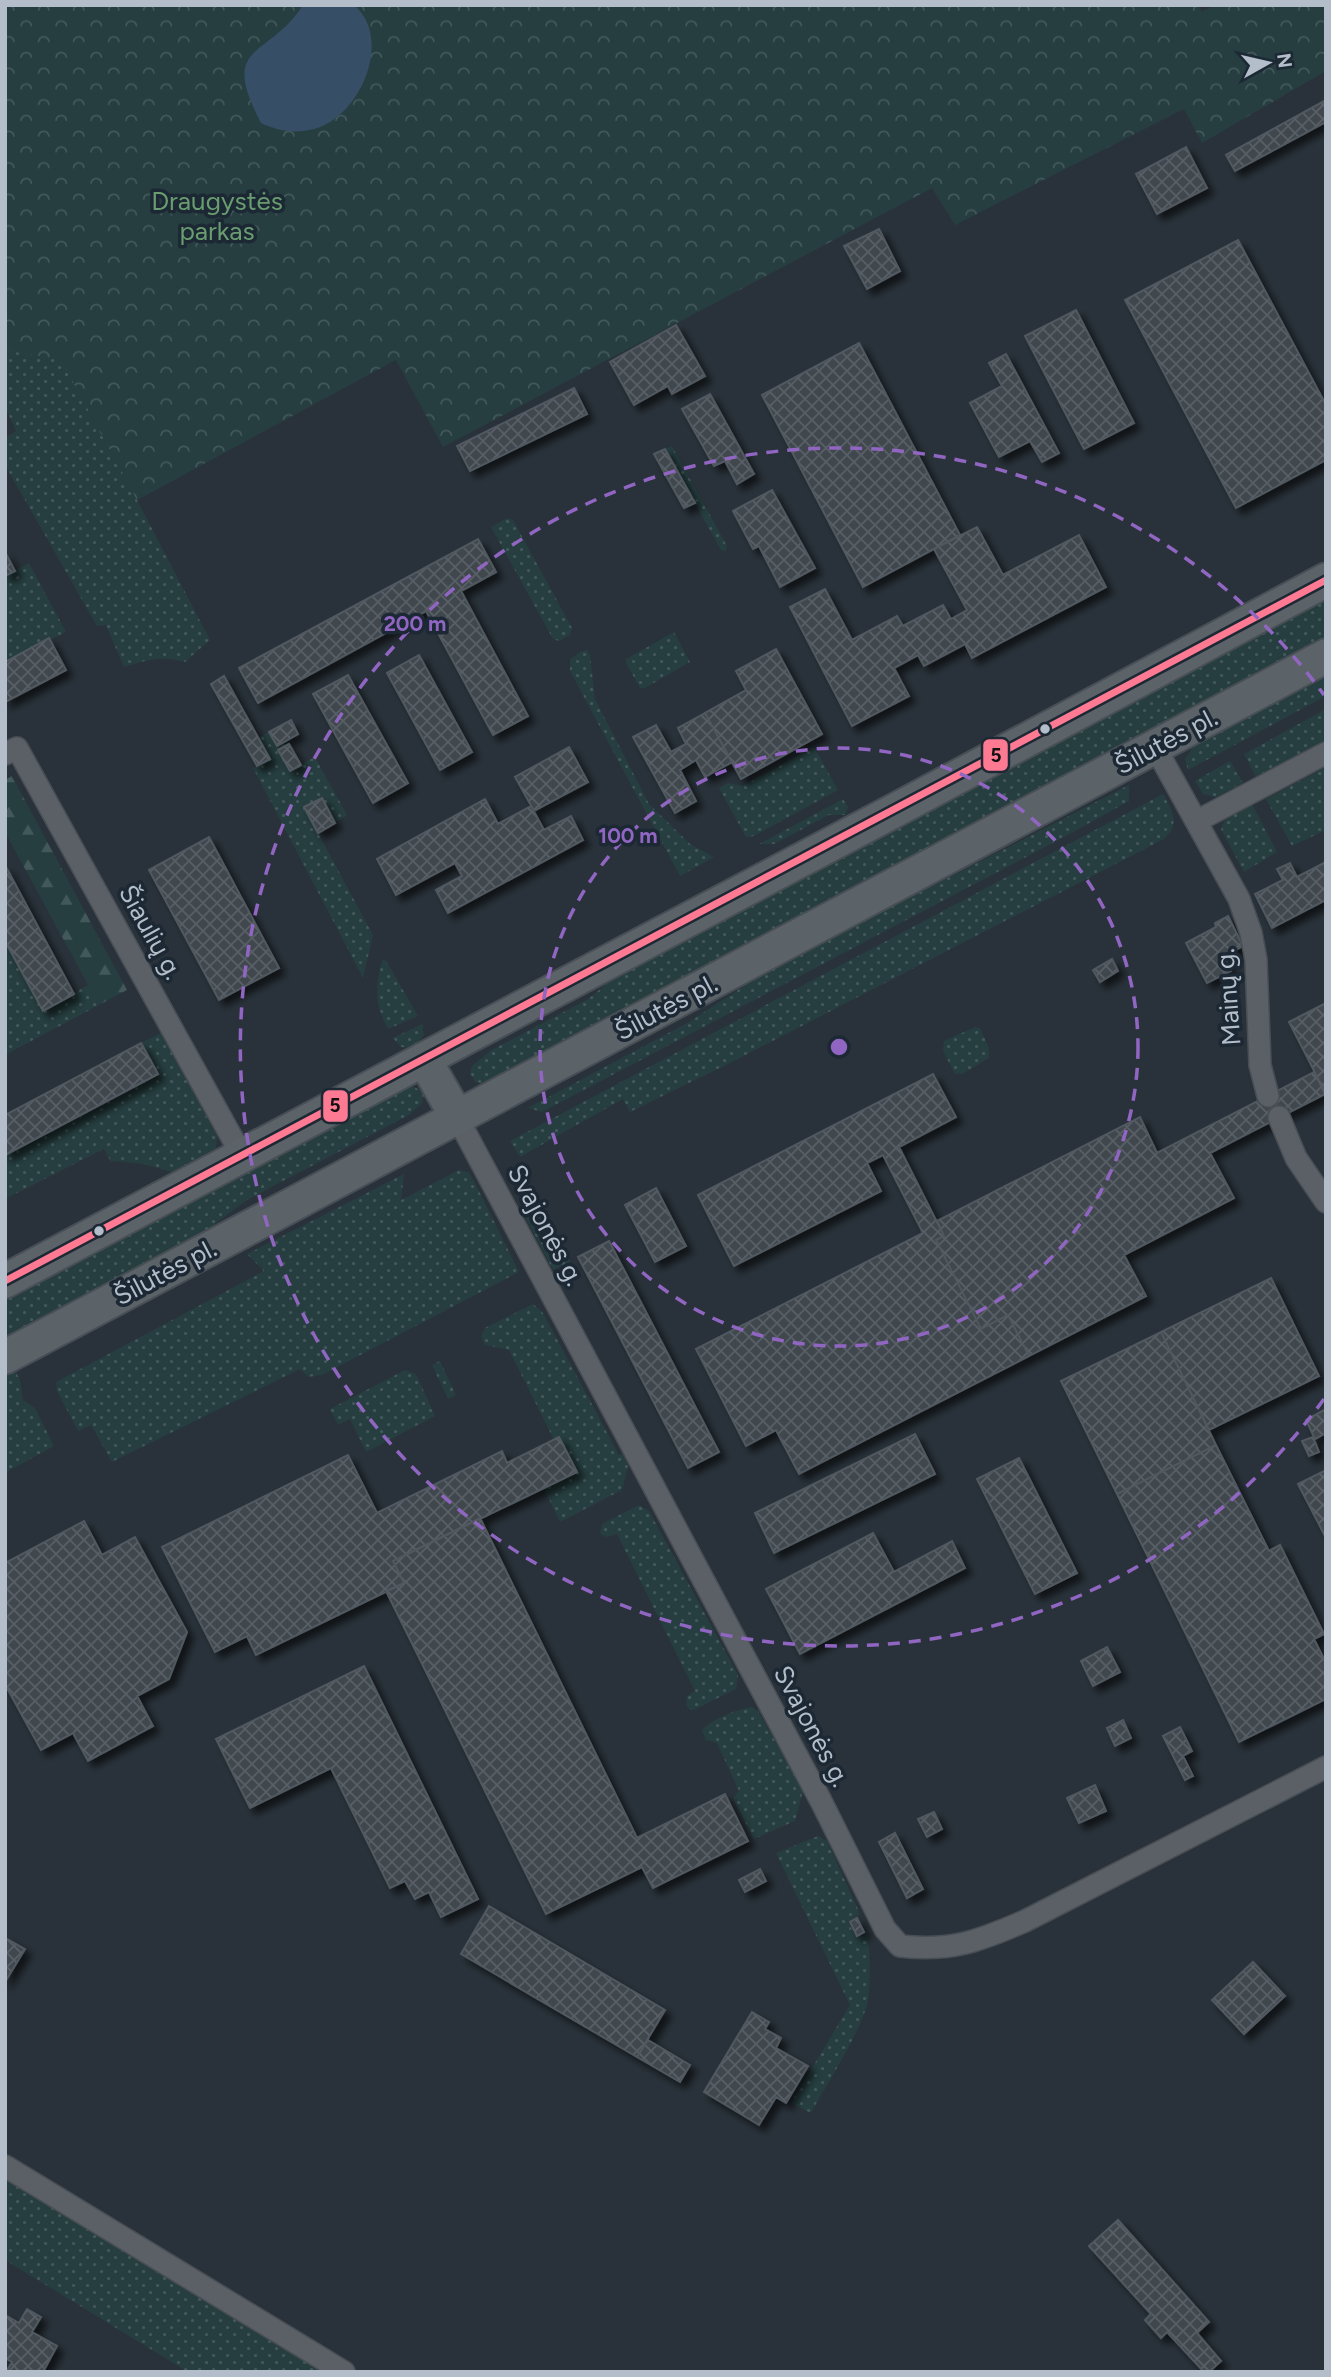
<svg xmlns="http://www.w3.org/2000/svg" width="1331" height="2377" viewBox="0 0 1331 2377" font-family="Figtree,sans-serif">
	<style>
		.grass { fill: url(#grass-dots) }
		.forest { fill: url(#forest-firs) }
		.park { fill: url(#park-crowns) }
		.water { fill: #364e66 }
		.building { fill: url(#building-cross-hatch); stroke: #515960; stroke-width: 2; filter: url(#shadow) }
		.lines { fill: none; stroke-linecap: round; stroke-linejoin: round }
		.minor-casing { stroke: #484e54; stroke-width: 24 }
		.primary-casing { stroke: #474e55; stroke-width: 37 }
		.minor { stroke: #5a6066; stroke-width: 21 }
		.primary { stroke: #5c6368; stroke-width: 33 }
		.bus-1-casing { stroke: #1c2834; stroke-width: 12 }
		.bus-1 { stroke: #fe7a93; stroke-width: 7 }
		.ring { fill: none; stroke: #9166c3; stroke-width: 3.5; stroke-dasharray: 12 9 }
		.bus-dot { fill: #b3beca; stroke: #1c2834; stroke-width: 2.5 }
		.labels { text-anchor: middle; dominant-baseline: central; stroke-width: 7; stroke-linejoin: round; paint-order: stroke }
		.park-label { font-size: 26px; fill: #699d70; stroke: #1c2834 }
		.street-label { font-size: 26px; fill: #b3beca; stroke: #1c2834 }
		.centre { fill: #9166c3; stroke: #1c2834; stroke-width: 3.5 }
		.ring-label { font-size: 21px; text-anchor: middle; font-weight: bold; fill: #9166c3; stroke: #1c2834; stroke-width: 7; stroke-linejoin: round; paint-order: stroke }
		.line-badge { stroke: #1c2834; stroke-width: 2.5 }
		.pale-badge-label { font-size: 19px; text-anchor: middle; font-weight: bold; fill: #111 }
	</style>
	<defs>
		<pattern id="grass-dots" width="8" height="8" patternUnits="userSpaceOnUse" patternTransform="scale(1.75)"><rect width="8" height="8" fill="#263e40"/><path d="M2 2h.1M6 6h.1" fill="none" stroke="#43585a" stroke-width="1.8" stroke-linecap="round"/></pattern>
		<pattern id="forest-firs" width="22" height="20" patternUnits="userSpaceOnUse" patternTransform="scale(1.75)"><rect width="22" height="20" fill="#263e40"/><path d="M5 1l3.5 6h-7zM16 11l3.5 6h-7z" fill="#43585a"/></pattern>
		<pattern id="park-crowns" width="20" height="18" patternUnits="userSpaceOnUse" patternTransform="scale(1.75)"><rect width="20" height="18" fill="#263e40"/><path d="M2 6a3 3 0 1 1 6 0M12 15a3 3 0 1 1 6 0" fill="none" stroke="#43585a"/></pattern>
		<pattern id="building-cross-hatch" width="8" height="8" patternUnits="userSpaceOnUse" patternTransform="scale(1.75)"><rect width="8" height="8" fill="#40474e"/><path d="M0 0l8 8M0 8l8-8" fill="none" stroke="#596066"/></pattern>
		<filter id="shadow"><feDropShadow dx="6" dy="6" stdDeviation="3.5" flood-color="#0009"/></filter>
	</defs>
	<rect width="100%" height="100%" fill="#29323a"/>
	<!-- grass -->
	<path class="grass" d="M 5,5 L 336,391 L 137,500 L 210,640 L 185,662 C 162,655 146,660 124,667 L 106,625 L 97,626 L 5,465 L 5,438 L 16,431 L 5,407 Z
		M 672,446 L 727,546 L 726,551 L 721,550 L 665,449 Z
		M 507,518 L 513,520 L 572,628 L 570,635 L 559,641 L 553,639 L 491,527 Z
		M 29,563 L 66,632 L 5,662 L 5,576 Z
		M 1326,599 L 1326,637 L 504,1073 L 481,1083 L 475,1082 L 470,1073 L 472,1066 L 490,1051 L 588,999 L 624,970 Z
		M 674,632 L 690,662 L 645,688 L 640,688 L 626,663 L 626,659 Z
		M 587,650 L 590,655 L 595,699 L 649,804 L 690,844 L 714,857 L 680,876 L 570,671 L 570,659 L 580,652 Z
		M 1326,676 L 1326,696 L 1188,770 L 1185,759 L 1196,743 Z
		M 1326,709 L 1326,741 L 1256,777 L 1244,754 Z
		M 269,732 L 277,745 L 287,740 L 289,744 L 278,750 L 289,771 L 313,758 L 316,759 L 347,815 L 335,823 L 322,798 L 304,807 L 373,935 L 363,978 L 253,768 L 270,759 L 258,738 Z
		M 814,747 L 838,790 L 754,836 L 746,837 L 719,788 L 728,783 L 743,786 Z
		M 1230,761 L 1243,783 L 1215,797 L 1203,794 L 1195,781 Z
		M 1326,767 L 1326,830 L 1292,846 L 1266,799 Z
		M 1129,785 L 1129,801 L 1066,836 L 542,1112 L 528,1108 L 689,1022 L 767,971 Z
		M 1163,794 C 1172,810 1181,825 1164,839 L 730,1063 L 630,1112 L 623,1099 L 520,1157 L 510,1141 Z
		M 843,799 L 848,807 L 845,815 L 829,815 L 774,844 L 759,844 Z
		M 1252,804 L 1277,852 L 1244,872 L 1221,829 L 1224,821 Z
		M 5,941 L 43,1011 L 88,985 L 99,1005 L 5,1055 Z
		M 385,959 L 418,1016 L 388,1029 C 374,1002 375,990 382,961 Z
		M 422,1024 L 424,1035 C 419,1043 411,1048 401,1047 L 393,1038 Z
		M 975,1027 L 980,1028 L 989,1048 L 989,1058 L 964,1073 L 955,1074 L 943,1051 L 944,1041 Z
		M 161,1033 L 217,1136 L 216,1148 L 172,1172 L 143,1164 L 115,1161 L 111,1162 L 104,1149 L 5,1199 L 5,1155 L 157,1074 L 141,1043 Z
		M 414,1087 L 422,1091 L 424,1095 L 422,1103 L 409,1115 L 247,1200 L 205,1231 L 5,1338 L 5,1299 L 374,1102 L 402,1089 Z
		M 459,1170 L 468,1172 L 472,1177 L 519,1272 L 322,1375 L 308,1377 L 300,1369 L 112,1462 L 91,1425 L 78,1431 L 57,1391 L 56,1382 L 264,1271 L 247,1254 L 404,1174 L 401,1200 Z
		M 541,1207 L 570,1262 L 553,1270 L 525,1216 Z
		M 533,1304 L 543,1313 L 619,1455 L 623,1454 L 628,1466 L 622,1490 L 560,1522 L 544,1489 L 576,1472 L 559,1437 L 554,1440 L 509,1350 L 485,1345 L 481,1337 L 485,1328 Z
		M 440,1361 L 456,1395 L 448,1399 L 432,1365 Z
		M 15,1370 L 20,1380 L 23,1400 L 35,1408 L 54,1446 L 5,1473 L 5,1375 Z
		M 405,1370 L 416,1374 L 435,1416 L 366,1452 L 350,1419 L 338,1425 L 330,1409 Z
		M 639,1505 L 649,1511 L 738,1675 L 736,1689 L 694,1710 L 690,1710 L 686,1705 L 687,1696 L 695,1691 L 617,1534 L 605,1537 L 600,1533 L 602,1524 Z
		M 752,1707 L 758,1711 L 803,1791 L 795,1821 L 754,1839 L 733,1798 L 739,1791 L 717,1743 L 706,1740 L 702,1730 C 712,1719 737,1709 752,1707 Z
		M 818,1836 L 827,1841 L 860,1914 L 848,1922 L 857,1939 L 867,1933 C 870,1954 871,1979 868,2000 C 863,2029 826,2085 811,2113 L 791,2103 L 850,2005 L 776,1853 Z
		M 5,2178 L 324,2372 L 188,2372 L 5,2260 Z"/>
	<!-- forest -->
	<path class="forest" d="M 12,776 L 127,990 L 99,1005 L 5,832 L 5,780 Z"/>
	<!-- park -->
	<path class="park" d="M 5,5 L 1198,5 L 1202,12 L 1214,5 L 1326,5 L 1326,71 L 1202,143 L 1184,109 L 955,225 L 932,188 L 443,447 L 396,360 L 137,500 L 61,360 L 5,350 Z"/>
	<!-- water -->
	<path class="water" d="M 303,5 L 354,5 C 394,39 360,117 314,129 C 295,134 278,131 261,123 C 218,41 268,60 303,5 Z"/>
	<!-- building -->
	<path class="building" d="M 1326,100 L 1326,122 L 1235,171 L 1226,155 Z
		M 1186,147 L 1207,188 L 1157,214 L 1136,174 Z
		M 879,229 L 900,271 L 867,289 L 844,246 Z
		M 1238,240 L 1326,405 L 1326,460 L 1236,508 L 1125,300 Z
		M 1076,310 L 1134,423 L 1084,449 L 1025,336 Z
		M 676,325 L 705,376 L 672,394 L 668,386 L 634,405 L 610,362 Z
		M 859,343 L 960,535 L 863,587 L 762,395 Z
		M 1006,354 L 1059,453 L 1042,462 L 1030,441 L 999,457 L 970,403 L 1002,386 L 989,363 Z
		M 574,388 L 587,414 L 470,471 L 457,446 Z
		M 710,394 L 754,474 L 737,484 L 725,461 L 714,466 L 682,409 Z
		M 665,449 L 695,503 L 684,508 L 654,454 Z
		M 772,490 L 815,568 L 780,587 L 759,546 L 753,549 L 733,511 Z
		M 977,527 L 1003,575 L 1079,535 L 1106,587 L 972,658 L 965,644 L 924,666 L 918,655 L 894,668 L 909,696 L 852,726 L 790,607 L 825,589 L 852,640 L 897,616 L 903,626 L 943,605 L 951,619 L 967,610 L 934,549 Z
		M 478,539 L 496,572 L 461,591 L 528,716 L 493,735 L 426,611 L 258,703 L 239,668 Z
		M 5,552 L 15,571 L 5,576 Z
		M 49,638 L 66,670 L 5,702 L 5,662 Z
		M 776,649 L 822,734 L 741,779 L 705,713 L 746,690 L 736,671 Z
		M 419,655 L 472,752 L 440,770 L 387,673 Z
		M 348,675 L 408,783 L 373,803 L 313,694 Z
		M 224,676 L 270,759 L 257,766 L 211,684 Z
		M 705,713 L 732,762 L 705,777 L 696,760 L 680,770 L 696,801 L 675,813 L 633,737 L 656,725 L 671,752 L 686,744 L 678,728 Z
		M 291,720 L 298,734 L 277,746 L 269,732 Z
		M 289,744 L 301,765 L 290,771 L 278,750 Z
		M 569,747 L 588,782 L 534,811 L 515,777 Z
		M 322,798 L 335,823 L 318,833 L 304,807 Z
		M 485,799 L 498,824 L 531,806 L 544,830 L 571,816 L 583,840 L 448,913 L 436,890 L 462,876 L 455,863 L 396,895 L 377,859 Z
		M 209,837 L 279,968 L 219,1000 L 149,870 Z
		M 1326,862 L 1326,900 L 1272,928 L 1255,894 L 1283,880 L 1277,869 L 1290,863 L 1297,877 Z
		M 5,865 L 74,994 L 43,1011 L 5,941 Z
		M 1228,916 L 1243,946 L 1224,956 L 1231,971 L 1207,983 L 1186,943 L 1216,927 L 1215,923 Z
		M 1112,959 L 1118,971 L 1100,982 L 1093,970 Z
		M 1326,1003 L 1326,1094 L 1289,1022 Z
		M 141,1043 L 158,1074 L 5,1155 L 5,1115 Z
		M 1314,1072 L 1325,1094 L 1210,1153 L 1234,1198 L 1124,1255 L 1146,1296 L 1029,1356 L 1008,1315 L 981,1329 L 936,1240 L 944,1236 L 937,1221 L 1140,1117 L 1157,1153 Z
		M 933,1074 L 956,1117 L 899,1147 L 944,1236 L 936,1240 L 981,1329 L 1008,1315 L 1029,1356 L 799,1474 L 776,1430 L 746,1446 L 696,1349 L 923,1233 L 883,1155 L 867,1163 L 881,1191 L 734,1266 L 698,1195 Z
		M 656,1188 L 686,1246 L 655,1262 L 625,1205 Z
		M 609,1241 L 719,1452 L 688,1468 L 578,1257 Z
		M 1271,1278 L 1319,1376 L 1209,1430 L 1161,1332 Z
		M 1161,1332 L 1216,1445 L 1117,1494 L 1061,1381 Z
		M 1326,1409 L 1326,1433 L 1315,1439 L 1306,1420 Z
		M 915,1434 L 935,1474 L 774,1553 L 755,1513 Z
		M 559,1437 L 577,1472 L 393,1561 L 404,1583 L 256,1655 L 247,1636 L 215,1652 L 162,1547 L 348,1455 L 377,1513 L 502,1451 L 507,1463 Z
		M 1313,1437 L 1319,1452 L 1309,1456 L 1302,1441 Z
		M 1216,1445 L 1269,1551 L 1280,1545 L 1324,1634 L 1314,1639 L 1326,1663 L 1326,1699 L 1239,1742 L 1117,1494 Z
		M 1019,1458 L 1077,1573 L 1035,1594 L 977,1479 Z
		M 1326,1470 L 1326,1538 L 1298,1484 Z
		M 480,1518 L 637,1838 L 725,1794 L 748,1841 L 653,1888 L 642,1867 L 546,1914 L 386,1591 L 404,1583 L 393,1561 Z
		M 84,1521 L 102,1555 L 135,1537 L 187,1632 L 169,1679 L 137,1696 L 153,1726 L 88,1761 L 73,1733 L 41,1750 L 7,1688 L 5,1688 L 5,1563 Z
		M 873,1533 L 894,1572 L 952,1541 L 965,1568 L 800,1654 L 766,1589 Z
		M 1107,1647 L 1120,1672 L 1093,1686 L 1081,1661 Z
		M 364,1666 L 478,1899 L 441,1917 L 429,1892 L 415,1899 L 405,1881 L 390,1888 L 331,1768 L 250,1808 L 216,1739 Z
		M 1123,1720 L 1131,1738 L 1115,1746 L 1107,1728 Z
		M 1180,1727 L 1192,1751 L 1183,1756 L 1193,1776 L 1185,1780 L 1163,1736 Z
		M 1095,1785 L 1106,1811 L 1079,1823 L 1067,1798 Z
		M 934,1812 L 942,1829 L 927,1837 L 918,1819 Z
		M 895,1833 L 923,1889 L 907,1898 L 879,1842 Z
		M 760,1869 L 766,1881 L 745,1892 L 739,1880 Z
		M 489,1906 L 665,2010 L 637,2057 L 461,1954 Z
		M 857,1918 L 864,1932 L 857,1936 L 850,1922 Z
		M 5,1938 L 25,1949 L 5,1982 Z
		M 1253,1962 L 1285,1996 L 1244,2034 L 1212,2000 Z
		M 752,2012 L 769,2022 L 765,2029 L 781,2038 L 776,2048 L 808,2066 L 786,2103 L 776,2097 L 759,2125 L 704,2092 Z
		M 648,2040 L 690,2065 L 680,2082 L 637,2057 Z
		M 1118,2220 L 1209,2322 L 1197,2333 L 1221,2361 L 1209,2372 L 1204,2372 L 1167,2332 L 1161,2338 L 1145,2320 L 1151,2314 L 1089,2246 Z
		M 27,2309 L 41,2317 L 32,2332 L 57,2346 L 43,2372 L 6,2372 L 12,2362 L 5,2358 L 5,2315 L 19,2323 Z"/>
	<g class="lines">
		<!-- minor casing -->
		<g class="minor-casing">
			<path id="minor" d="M 1155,747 L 1239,899 L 1251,933 L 1256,960 L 1260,1065 L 1268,1096
				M 5,754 L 17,748 L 241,1154
				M 1197,821 L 1326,753
				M 457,1117 L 821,1801 L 885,1929 L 900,1946 C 951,1952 979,1941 1025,1921 L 1326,1767
				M 1279,1117 L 1296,1158 L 1326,1202
				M 5,2166 L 344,2372"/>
		</g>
		<!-- primary casing -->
		<g class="primary-casing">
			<path id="primary" d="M 424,1059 L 457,1117
				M 5,1281 L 890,813 L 1326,580
				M 5,1357 L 1326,656"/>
		</g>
		<!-- minor -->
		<use href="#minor" class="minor"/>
		<!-- primary -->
		<use href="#primary" class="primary"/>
		<!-- bus-1 casing -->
		<g class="bus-1-casing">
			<path id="bus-1" d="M 5,1281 L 1326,580"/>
		</g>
		<!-- bus-1 -->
		<use href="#bus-1" class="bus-1"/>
	</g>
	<!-- distance rings -->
	<g class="ring">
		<circle cx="839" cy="1047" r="299"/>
		<path d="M1324 1399A599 599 0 1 1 1324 695"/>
	</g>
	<!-- markers -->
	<g class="bus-dot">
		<circle cx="1045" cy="729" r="6"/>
		<circle cx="99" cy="1231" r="6"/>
	</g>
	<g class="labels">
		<!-- park labels -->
		<g class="park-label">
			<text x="217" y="201">Draugystės<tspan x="217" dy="30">parkas</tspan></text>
		</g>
		<!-- street labels -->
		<g class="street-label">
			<text transform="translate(1166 741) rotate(-28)">Šilutės pl.</text>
			<text transform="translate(151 932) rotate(61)">Šiaulių g.</text>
			<text transform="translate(1228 997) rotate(-94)">Mainų g.</text>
			<text transform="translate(666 1007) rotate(-28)">Šilutės pl.</text>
			<text transform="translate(546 1225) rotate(62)">Svajonės g.</text>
			<text transform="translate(165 1272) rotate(-28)">Šilutės pl.</text>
			<text transform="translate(812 1726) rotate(62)">Svajonės g.</text>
		</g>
	</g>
	<circle cx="839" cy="1047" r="10" class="centre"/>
	<g class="ring-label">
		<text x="415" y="631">200 m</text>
		<text x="628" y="843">100 m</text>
	</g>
	<g class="line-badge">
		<rect x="982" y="738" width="27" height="34" rx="7" fill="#fe7a93"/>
		<rect x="322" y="1089" width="27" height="34" rx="7" fill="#fe7a93"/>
	</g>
	<g class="pale-badge-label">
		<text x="996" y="762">5</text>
		<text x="335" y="1112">5</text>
	</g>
	<!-- border -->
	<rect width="1331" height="2377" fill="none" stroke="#b3beca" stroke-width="14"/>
	<!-- north arrow -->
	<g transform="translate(1268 63) rotate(82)" stroke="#1c2834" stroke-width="5" paint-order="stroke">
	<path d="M0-5L12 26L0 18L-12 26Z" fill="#b3beca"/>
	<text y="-10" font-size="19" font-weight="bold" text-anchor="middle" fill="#b3beca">N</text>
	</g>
</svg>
